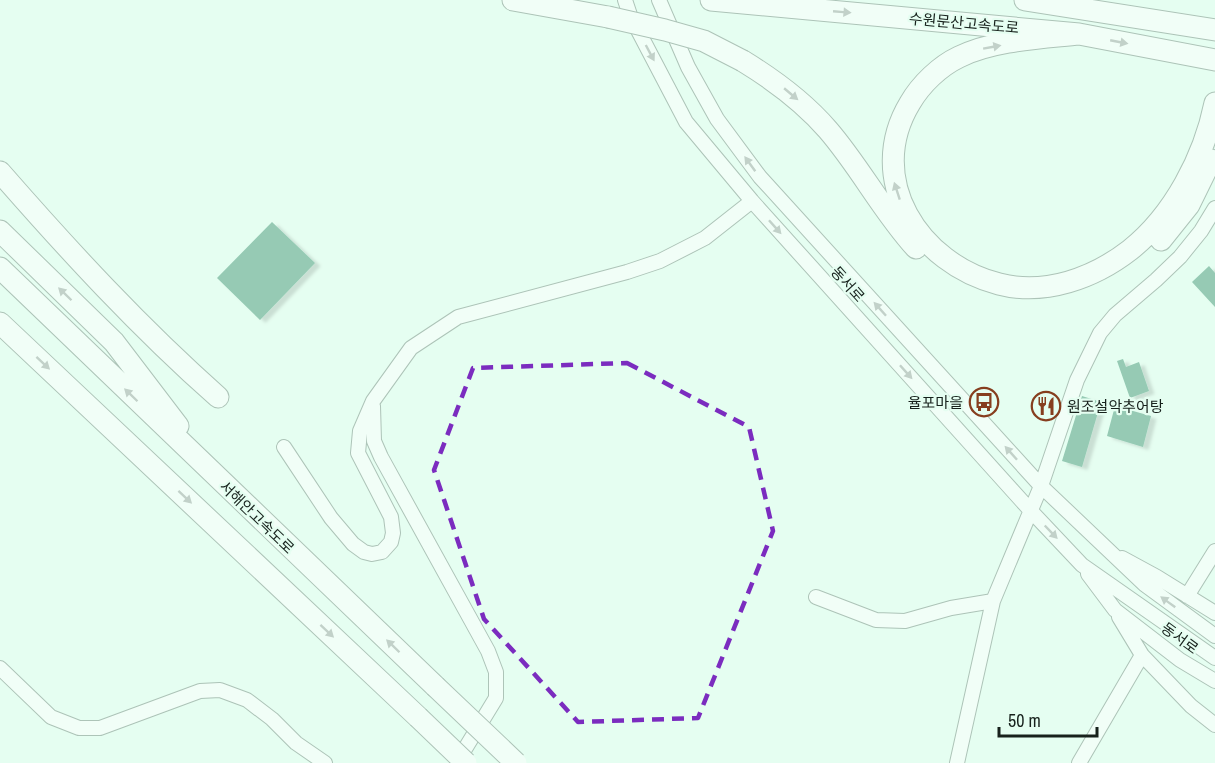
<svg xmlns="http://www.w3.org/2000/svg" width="1215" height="763" viewBox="0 0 1215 763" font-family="'Archivo Narrow','Noto Sans KR',sans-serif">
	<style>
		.building { fill: #348d6b; filter: url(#shadow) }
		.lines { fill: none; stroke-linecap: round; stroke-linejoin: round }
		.minor-casing { stroke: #687e73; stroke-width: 16 }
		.highway-casing { stroke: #687e73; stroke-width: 23 }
		.minor { stroke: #fff; stroke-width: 14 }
		.highway { stroke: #fff; stroke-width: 21 }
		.highway-bridge-casing { stroke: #687e73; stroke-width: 23; stroke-linecap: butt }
		.highway-bridge { stroke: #fff; stroke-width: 21 }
		.oneway { fill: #979b99 }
		.marked { fill: none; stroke: #7b2cbf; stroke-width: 4.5; stroke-dasharray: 12 8; stroke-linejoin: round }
		.labels { text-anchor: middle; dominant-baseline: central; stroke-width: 4.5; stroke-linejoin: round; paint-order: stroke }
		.street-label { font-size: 15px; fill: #17211c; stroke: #e5fef1 }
		.poi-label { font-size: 15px; fill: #17211c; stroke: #e5fef1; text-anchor: end }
	</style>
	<defs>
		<filter id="shadow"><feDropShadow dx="5.5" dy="3" stdDeviation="1.5" flood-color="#0004"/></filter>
	</defs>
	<rect width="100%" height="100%" fill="#e5fef1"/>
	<!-- building -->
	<path class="building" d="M 272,222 L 315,263 L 260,320 L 217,278 Z
		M 1209,266 L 1215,273 L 1215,307 L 1192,282 Z
		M 1123,359 L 1126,367 L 1139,362 L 1149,391 L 1130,398 L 1117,361 Z
		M 1082,396 L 1101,402 L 1082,467 L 1062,461 Z
		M 1115,406 L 1151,416 L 1143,447 L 1107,436 Z"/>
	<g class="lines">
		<!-- minor casing -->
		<g class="minor-casing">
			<path id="minor" d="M 625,0 L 630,15 L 686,122 L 752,201 L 1030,510 L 1082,565 L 1215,658
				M 659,0 L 688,67 L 717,119 L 760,177 L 1041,486 L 1144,584 L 1215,636
				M 373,406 L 374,441 L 381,457 L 488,651 L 496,672 L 496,698 L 457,762
				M 284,447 L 331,518 L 353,544 L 364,552 L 372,554 L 382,552 L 391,542 L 393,533 L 391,517 L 358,453 L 360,431 L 373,401 L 411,348 L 458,317 L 627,272 L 660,261 L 705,238 L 752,201
				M 1122,558 L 1157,577 L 1215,613
				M 1088,574 L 1115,610 L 1180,660 L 1215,681
				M 1187,596 L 1215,551
				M 816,597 L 876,620 L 905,621 L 951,608 L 993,601
				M 1142,655 L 1191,706 L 1215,725
				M 0,668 L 51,717 L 79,728 L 100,728 L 200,691 L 220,690 L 247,700 L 272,719 L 296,743 L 325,763
				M 957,763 L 993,601 L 1041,486 L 1077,380 L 1100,333 L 1115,315 L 1156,280 L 1180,257 L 1201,231 L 1215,208
				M 1079,763 L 1142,655 L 1119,617"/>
		</g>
		<!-- highway casing -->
		<g class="highway-casing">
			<path id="highway" d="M 513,0 L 608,17
				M 711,0 L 1079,34 L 1215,60
				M 1025,0 L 1215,30
				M 1079,34 C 1042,38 993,40 959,57 C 940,66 921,84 910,103 C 864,179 919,264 999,284 C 1045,296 1094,278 1130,250 C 1174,215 1204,157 1215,103
				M 743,61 C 774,80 804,102 828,130 C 860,167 883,212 916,248
				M 0,172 C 69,251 140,328 218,397
				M 0,231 L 114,342 L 178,426
				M 1161,240 L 1189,205 L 1211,160
				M 0,268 L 435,686
				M 0,323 L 418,717"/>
		</g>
		<!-- minor -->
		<use href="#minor" class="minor"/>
		<!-- highway -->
		<use href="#highway" class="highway"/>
		<!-- highway-bridge casing -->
		<g class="highway-bridge-casing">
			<path id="highway-bridge" d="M 608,17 L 665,30 L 704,41 L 743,61
				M 435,686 L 516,763
				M 418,717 L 466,763"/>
		</g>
		<!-- highway-bridge -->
		<use href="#highway-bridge" class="highway-bridge"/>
	</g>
	<!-- one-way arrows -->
	<defs><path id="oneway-solid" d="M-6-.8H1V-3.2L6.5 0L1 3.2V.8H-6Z" transform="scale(1.5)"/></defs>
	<g class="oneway">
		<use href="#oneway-solid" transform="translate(842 12) rotate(5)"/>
		<use href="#oneway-solid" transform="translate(1119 42) rotate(11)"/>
		<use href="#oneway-solid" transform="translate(992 47) rotate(-10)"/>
		<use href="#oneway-solid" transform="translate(650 53) rotate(62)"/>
		<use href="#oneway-solid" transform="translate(791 94) rotate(40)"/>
		<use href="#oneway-solid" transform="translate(750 164) rotate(-126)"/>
		<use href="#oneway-solid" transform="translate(897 191) rotate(-108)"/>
		<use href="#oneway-solid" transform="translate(775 227) rotate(48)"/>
		<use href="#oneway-solid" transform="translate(65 294) rotate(-136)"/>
		<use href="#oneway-solid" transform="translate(880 309) rotate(-132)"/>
		<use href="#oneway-solid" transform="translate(43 363) rotate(43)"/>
		<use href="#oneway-solid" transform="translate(906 372) rotate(48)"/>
		<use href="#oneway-solid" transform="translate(131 395) rotate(-136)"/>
		<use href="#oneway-solid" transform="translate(1011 453) rotate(-132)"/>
		<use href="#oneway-solid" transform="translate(185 497) rotate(43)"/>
		<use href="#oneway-solid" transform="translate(1051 532) rotate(46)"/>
		<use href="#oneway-solid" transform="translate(1168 602) rotate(-144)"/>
		<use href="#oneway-solid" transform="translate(327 631) rotate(43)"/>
		<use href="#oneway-solid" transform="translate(393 646) rotate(-136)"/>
	</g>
	<!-- marked area -->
	<path d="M0 0H1215V763H0ZM 627,363 L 749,427 L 773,531 L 698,718 L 578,722 L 484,619 L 434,470 L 473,368 Z" fill="#e5fef1" fill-opacity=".55" fill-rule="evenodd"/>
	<path class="marked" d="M 627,363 L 749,427 L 773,531 L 698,718 L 578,722 L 484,619 L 434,470 L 473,368 Z"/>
	<!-- icons -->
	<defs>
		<g id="bus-ring" transform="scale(1.5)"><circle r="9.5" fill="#e5fef1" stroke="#863e1f" stroke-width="1.5"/><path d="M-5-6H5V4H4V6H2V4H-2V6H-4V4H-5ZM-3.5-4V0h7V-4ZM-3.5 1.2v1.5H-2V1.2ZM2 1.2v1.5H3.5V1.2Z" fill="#863e1f"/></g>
		<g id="restaurant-ring" transform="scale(1.5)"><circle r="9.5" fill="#e5fef1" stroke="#863e1f" stroke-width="1.5"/><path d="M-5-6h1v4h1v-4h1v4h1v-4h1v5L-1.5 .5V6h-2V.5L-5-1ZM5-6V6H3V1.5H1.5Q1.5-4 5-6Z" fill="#863e1f"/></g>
	</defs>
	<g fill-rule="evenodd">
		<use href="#bus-ring" x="984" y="402"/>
		<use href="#restaurant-ring" x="1046" y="406"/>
	</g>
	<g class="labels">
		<!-- street labels -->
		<g class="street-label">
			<text transform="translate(964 23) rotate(5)">수원문산고속도로</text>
			<text transform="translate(848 284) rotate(48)">동서로</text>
			<text transform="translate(257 517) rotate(44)">서해안고속도로</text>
			<text transform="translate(1180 638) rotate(36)">동서로</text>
		</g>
		<!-- poi labels -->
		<g class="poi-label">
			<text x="963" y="402">율포마을</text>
			<text x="1067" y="406" text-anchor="start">원조설악추어탕</text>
		</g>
	</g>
	<!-- scale -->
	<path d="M999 727v9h98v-9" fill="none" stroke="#17211c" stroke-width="3"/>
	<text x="1008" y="727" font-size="18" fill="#17211c" stroke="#e5fef1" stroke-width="4.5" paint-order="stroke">50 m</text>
</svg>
